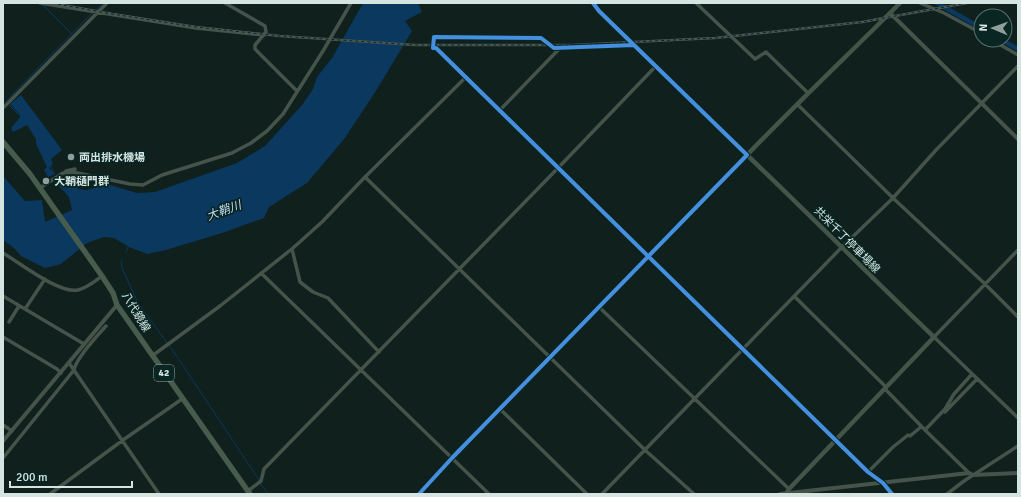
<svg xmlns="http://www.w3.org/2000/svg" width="1021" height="497" viewBox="0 0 1021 497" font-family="Signika,'Noto Sans JP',sans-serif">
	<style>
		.water { fill: #0a385f }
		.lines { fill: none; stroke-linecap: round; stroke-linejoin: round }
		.stream { stroke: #0a385f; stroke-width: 1 }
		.canal { stroke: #0a385f; stroke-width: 4.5 }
		.minor { stroke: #45534a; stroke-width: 3.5 }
		.tertiary { stroke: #45534a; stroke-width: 4 }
		.secondary { stroke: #435549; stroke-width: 4.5 }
		.primary { stroke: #485c4e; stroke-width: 5.5 }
		.rail-casing { stroke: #4a5753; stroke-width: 2.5 }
		.rail { stroke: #092622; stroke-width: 1; stroke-dasharray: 3; stroke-linecap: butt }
		.cycleway-casing { stroke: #092622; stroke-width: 6 }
		.cycleway { stroke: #468fdf; stroke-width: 4 }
		.poi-dot { fill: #8f9f9c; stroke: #092622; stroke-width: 1.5 }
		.labels { text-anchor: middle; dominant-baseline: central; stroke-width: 3.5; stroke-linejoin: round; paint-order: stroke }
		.shield { fill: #092622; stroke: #97aba8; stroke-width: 1 }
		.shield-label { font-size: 10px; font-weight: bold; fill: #d4e4e1 }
		.poi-label { font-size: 11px; font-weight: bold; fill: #d4e4e1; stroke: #092622; text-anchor: start }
		.street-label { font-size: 11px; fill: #d4e4e1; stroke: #092622 }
		.water-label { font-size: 12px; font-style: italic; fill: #bdd7f3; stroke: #092622 }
	</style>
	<rect width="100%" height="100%" fill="#0f201d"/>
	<!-- water -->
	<path class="water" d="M 363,3 L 418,3 L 422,12 L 405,21 L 412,31 L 379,86 L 345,138 L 307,183 L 269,207 L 264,218 L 222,233 L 166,250 L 147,254 L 129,247 L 114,238 L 104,237 L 87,243 L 61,264 L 45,268 L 21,256 L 14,248 L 3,240 L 3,176 L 25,201 L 42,200 L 45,222 L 72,210 L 69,197 L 58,185 L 62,182 L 74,179 L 78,189 L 87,190 L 107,184 L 137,193 L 155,192 L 237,163 L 265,146 L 302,105 L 313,89 L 317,77 L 332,58 Z
		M 21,95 L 62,150 L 51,159 L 53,164 L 49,168 L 55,174 L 48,177 L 44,170 L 47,167 L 36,144 L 36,139 L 27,125 L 13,132 L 11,128 L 21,116 L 10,104 Z"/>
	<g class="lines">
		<!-- stream -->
		<path class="stream" d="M 43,5 L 72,34
			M 95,11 L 103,3
			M 6,101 L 92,13
			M 9,105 L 21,117
			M 50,165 L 54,173
			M 126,252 L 128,247
			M 122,260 L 121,263 L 122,268 L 138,303 L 178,358 L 259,480
			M 260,483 L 268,494"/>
		<!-- canal -->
		<path class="canal" d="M 937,3 L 981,28
			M 1002,40 L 1018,49"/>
		<!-- minor -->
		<path class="minor" d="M 40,3 L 196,28 L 264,35
			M 225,3 L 265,26 L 266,32 L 255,45 L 255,49 L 297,91
			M 593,3 L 599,11 L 747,155
			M 696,3 L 755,59 L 766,52 L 808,93
			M 920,3 L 944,13 L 981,33
			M 992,40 L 1018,55
			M 634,45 L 554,48 L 541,38 L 434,37 L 433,48 L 436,48 L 868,472 L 883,483 L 892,494
			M 797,104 L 893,198 L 985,284 L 1018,317
			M 3,108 L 107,3
			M 500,110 L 561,47
			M 66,171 L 75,169
			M 365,177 L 645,450 L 694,494
			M 40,188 L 63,173 L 73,172 L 130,184 L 143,185 L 162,175 L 232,153 L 251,143 L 267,131 L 283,114 L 323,51 L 351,3
			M 292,249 L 300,282 L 313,292 L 328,298 L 379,352
			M 1018,250 L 934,337 L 1018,418
			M 3,253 C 20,263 59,294 78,290 C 87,288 94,282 102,276
			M 261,273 L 489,494
			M 3,296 L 84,344
			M 794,296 L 886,387 L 886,390 L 925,430
			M 599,307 L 789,489
			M 25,309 L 45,279
			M 9,322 L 19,306
			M 3,337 L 57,369 L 61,373
			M 152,356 L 220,306 L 293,248 L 322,222 L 365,177 L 466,77
			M 69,363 L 159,494
			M 500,409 L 587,494
			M 945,412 L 977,379
			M 3,425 L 12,431
			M 3,458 L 74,370 C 76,358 97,336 106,326
			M 868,472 L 893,447 L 908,435 L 910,436 L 921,427
			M 969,473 L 925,430 L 945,409 L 954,394 L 972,374
			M 248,491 L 261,481 L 264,469 L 558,168 L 656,66
			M 50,494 L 123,440 L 182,399
			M 602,494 L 841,248 L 893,198 L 936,150 L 1018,66
			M 947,494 L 964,481 L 1018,446"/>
		<!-- tertiary -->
		<path class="tertiary" d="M 890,13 L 1018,139
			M 3,441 L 117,305
			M 419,494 L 452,458 L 747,155
			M 780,494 L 969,473 L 973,475 L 1018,473"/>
		<!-- secondary -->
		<path class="secondary" d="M 786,494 L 789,489 L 934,337 C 871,277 810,215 747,155 C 797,103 849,54 900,3"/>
		<!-- primary -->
		<path class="primary" d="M 3,142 L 30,174 L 102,276 L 113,293 L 117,305 L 250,494"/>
		<!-- rail casing -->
		<g class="rail-casing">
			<path id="rail" d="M 52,3 L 112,14 L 196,27 L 280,36 L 415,45 L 572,45 L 715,38 L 862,22 L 967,3"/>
		</g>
		<!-- rail -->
		<use href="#rail" class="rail"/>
		<!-- cycleway casing -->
		<g class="cycleway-casing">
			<path id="cycleway" d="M 634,45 L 554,48 L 541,38 L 434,37 L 433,48 L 436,48 L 868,472 L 883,483 L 892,494
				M 419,494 L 452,458 L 747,155 L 599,11 L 593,3"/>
		</g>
		<!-- cycleway -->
		<use href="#cycleway" class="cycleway"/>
	</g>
	<!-- markers -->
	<g class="poi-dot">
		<circle cx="71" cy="157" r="4"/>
		<circle cx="46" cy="181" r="4"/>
	</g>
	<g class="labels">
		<!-- shield labels -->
		<rect class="shield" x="154" y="365" width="20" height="16" rx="3"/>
		<g class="shield-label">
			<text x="164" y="373">42</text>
		</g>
		<!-- poi labels -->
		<g class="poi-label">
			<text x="79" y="157">両出排水機場</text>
			<text x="54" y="181">大鞘樋門群</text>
		</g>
		<!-- street labels -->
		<g class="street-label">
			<text transform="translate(847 240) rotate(45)">共栄千丁停車場線</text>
			<text transform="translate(136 312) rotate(59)">八代鏡線</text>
		</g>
		<!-- water labels -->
		<g class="water-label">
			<text transform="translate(224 211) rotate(-20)">大鞘川</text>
		</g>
	</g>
	<!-- border -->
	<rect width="1021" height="497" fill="none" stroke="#d4e4e1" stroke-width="8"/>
	<!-- north arrow -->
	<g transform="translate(993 28) rotate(272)"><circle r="19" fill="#092622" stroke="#5a726e"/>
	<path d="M0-3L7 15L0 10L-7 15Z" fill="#8f9f9c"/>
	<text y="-6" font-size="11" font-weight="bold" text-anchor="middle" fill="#d4e4e1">N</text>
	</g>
	<!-- scale -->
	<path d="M10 481v6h122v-6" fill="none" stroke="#d4e4e1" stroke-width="2"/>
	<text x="16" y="481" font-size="12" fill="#d4e4e1" stroke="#092622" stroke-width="3" paint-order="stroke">200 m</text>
</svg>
